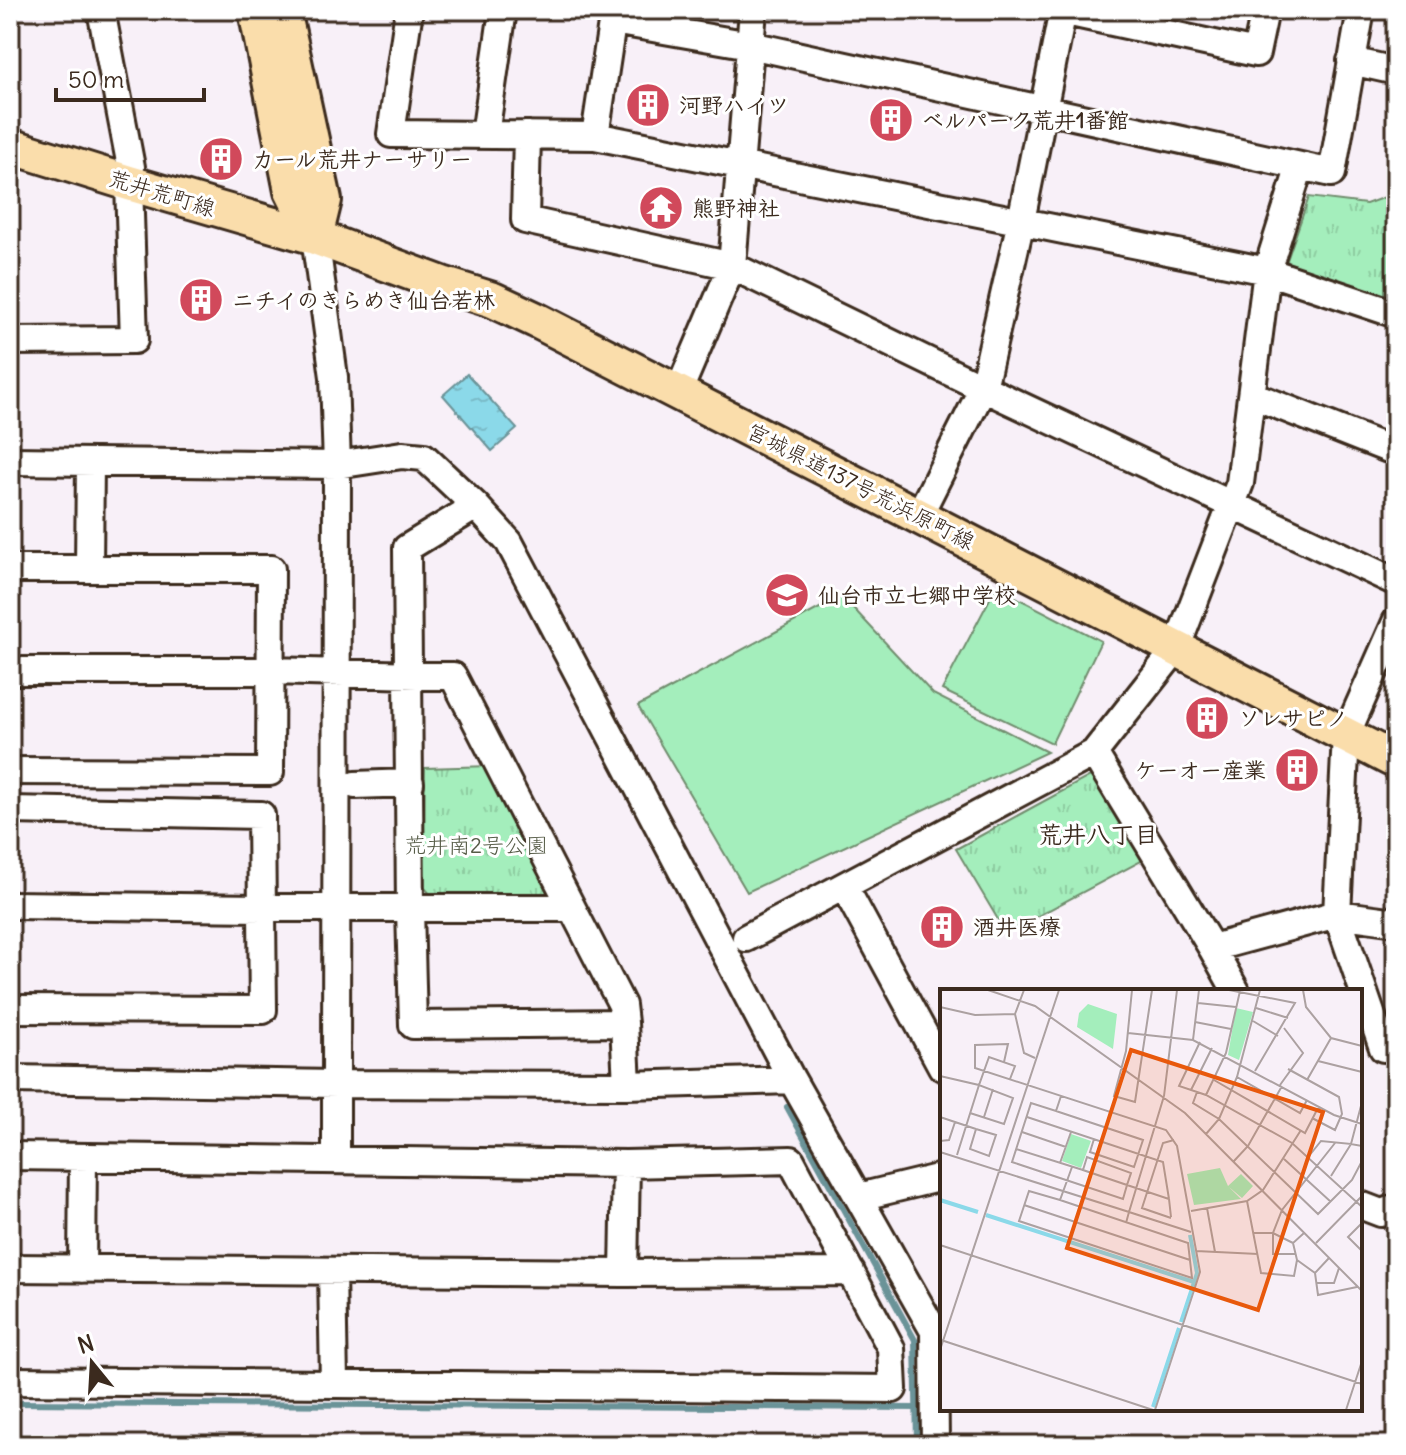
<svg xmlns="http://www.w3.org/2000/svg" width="1406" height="1455" viewBox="0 0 1406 1455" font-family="Delius,'Klee One',sans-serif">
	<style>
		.park { fill: url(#park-tufts); stroke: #708c6d; stroke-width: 2 }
		.pitch { fill: #a4eebc; stroke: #708c6d; stroke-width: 2 }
		.water { fill: url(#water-ripples); stroke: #6b9398; stroke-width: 2 }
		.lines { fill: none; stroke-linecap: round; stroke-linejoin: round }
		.stream { stroke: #6b9398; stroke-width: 6 }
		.minor-casing { stroke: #3b2a1e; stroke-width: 32 }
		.major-casing { stroke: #3b2a1e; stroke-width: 40 }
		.minor { stroke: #fff; stroke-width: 26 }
		.major { stroke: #faddab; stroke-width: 34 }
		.labels { text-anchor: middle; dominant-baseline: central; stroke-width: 6; stroke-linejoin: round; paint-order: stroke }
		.poi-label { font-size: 22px; font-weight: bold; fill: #3b2a1e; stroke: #fff; text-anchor: start }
		.street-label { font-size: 22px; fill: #3b2a1e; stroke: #fff }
		.park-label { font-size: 22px; fill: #555b46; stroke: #fff }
		.neighbourhood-label { font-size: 24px; font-weight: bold; fill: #3b2a1e; stroke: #fff }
		.inset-river { fill: none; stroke: #8bd9e9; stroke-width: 4 }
		.inset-road { fill: none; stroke: #aca1a1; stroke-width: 2 }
		.view { fill: #e8590c; fill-opacity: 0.15; stroke: #e8590c; stroke-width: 4 }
		.inset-edge { fill: none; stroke: #3b2a1e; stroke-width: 4 }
	</style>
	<defs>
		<pattern id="park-tufts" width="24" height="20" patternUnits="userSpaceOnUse" patternTransform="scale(2)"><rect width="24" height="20" fill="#a4eebc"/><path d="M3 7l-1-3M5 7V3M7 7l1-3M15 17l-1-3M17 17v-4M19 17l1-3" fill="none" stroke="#8ecca1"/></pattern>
		<pattern id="water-ripples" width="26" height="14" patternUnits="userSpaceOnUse" patternTransform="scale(2)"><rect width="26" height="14" fill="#8bd9e9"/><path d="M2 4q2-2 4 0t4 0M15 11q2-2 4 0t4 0" fill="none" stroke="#79bac7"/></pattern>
	</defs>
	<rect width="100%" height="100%" fill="#f8f0f8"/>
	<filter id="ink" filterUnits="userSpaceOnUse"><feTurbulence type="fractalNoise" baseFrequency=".0125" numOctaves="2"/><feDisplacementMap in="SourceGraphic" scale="16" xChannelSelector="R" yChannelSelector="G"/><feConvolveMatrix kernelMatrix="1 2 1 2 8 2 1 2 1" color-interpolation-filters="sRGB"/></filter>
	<g filter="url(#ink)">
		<!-- park -->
		<path class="park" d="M 1396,193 L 1396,303 L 1290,271 L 1287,260 L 1309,197 L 1366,204 Z
			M 491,766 L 552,896 L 433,897 L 423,886 L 425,768 Z
			M 1092,775 L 1147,858 L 1006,933 L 956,849 Z"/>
		<!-- pitch -->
		<path class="pitch" d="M 996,587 L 1101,641 L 1052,743 L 942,690 Z
			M 842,596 L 933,694 L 1047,752 L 747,892 L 638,706 Z"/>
		<!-- water -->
		<path class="water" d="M 467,374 L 517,429 L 492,451 L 443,395 Z"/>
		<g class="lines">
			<!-- stream -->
			<path class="stream" d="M 787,1107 L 915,1340 L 917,1445
				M 10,1403 L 918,1408"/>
			<!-- minor casing -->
			<g class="minor-casing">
				<path id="minor" d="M 409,10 L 391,134 L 595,136 L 1267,271 L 1396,314
					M 1057,10 L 1256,53 L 1265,10
					M 613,21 L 750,45 L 1332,173 L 1361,10
					M 1351,61 L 1396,71
					M 485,135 L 503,10
					M 527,135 L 525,220 L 732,266 L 983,388 L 1396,582
					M 595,136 L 614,10
					M 315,237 L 334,377 L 337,465 L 336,1084 L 627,1085 L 792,1080
					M 10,341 L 134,340 L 129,183 L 131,167 L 101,10
					M 678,393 L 732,266 L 753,10
					M 1252,395 L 1396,452
					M 10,461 L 337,465 L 402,455 L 424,457 L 476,506 L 509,542 L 792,1080 L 934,1331 L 935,1445
					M 476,506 L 407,548 L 410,908 L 413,1025 L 624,1023 L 627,1085
					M 919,515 L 983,388 L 1021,221 L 1063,10
					M 89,568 L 90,462
					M 10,569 L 271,569 L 270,772 L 10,771
					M 1396,622 L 1346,735 L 1337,914 L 1383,1048 L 1396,1044
					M 10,671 L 271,671 L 453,676 L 572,908
					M 1094,753 L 1212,948 L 1236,991
					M 355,785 L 410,783
					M 10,810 L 261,815 L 263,1010 L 10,1009
					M 844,886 L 942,1067
					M 10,905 L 262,908 L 572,908 L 622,1005 L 624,1023
					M 746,938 L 1094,753 L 1176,649 L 1240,483 L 1267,271 L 1300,166
					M 1212,948 L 1337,914 L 1396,922
					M 10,1079 L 336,1084 L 336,1160
					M 10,1156 L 626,1164 L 791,1160 L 891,1348 L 893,1389 L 10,1381
					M 859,1197 L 942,1177
					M 1360,1205 L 1381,1213 L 1396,1208
					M 10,1268 L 624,1273 L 851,1272
					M 82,1269 L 83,1157
					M 332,1271 L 334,1384
					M 624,1273 L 626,1164"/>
			</g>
			<!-- major casing -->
			<g class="major-casing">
				<path id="major" d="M 256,10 L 292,191 L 315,237
					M 283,10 L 324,200 L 315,237
					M 10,146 L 129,183 L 315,237 L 442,284 L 493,300 L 536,320 L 1396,761"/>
			</g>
			<!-- minor -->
			<use href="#minor" class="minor"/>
			<!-- major -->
			<use href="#major" class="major"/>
		</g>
	</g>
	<!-- icons -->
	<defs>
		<g id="building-disc" transform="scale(2.3)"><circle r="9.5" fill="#d1495b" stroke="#fff"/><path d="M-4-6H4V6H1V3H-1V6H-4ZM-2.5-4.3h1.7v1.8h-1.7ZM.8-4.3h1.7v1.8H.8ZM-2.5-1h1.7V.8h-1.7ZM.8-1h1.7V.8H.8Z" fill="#fff"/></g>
		<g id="temple-disc" transform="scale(2.3)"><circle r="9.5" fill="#d1495b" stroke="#fff"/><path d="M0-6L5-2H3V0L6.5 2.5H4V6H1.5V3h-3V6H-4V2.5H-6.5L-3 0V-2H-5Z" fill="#fff"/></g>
		<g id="school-disc" transform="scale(2.3)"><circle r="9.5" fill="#d1495b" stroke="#fff"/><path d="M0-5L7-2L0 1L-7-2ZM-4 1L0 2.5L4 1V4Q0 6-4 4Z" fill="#fff"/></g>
	</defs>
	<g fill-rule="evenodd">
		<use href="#building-disc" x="648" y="105"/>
		<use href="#building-disc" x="891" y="120"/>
		<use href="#building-disc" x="221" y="159"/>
		<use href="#temple-disc" x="661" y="208"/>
		<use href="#building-disc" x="201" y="300"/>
		<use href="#school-disc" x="787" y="595"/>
		<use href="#building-disc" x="1207" y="718"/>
		<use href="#building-disc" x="1297" y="770"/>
		<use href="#building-disc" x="942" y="927"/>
	</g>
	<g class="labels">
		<!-- poi labels -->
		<g class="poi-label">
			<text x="679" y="105">河野ハイツ</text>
			<text x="922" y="120">ベルパーク荒井1番館</text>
			<text x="252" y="159">カール荒井ナーサリー</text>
			<text x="692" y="208">熊野神社</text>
			<text x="232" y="300">ニチイのきらめき仙台若林</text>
			<text x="818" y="595">仙台市立七郷中学校</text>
			<text x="1238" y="718">ソレサピノ</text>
			<text x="1266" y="770" text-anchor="end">ケーオー産業</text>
			<text x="973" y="927">酒井医療</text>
		</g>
		<!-- street labels -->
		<g class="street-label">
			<text transform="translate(162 193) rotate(17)">荒井荒町線</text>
			<text transform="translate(861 486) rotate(27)">宮城県道137号荒浜原町線</text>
		</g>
		<!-- park labels -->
		<g class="park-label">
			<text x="476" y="845">荒井南2号公園</text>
		</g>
		<!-- neighbourhood labels -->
		<g class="neighbourhood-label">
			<text x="1098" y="834">荒井八丁目</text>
		</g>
	</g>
	<!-- overview -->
	<g transform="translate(940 989)">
		<rect width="422" height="422" fill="#f8f0f8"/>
		<path d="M 296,19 L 313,23 L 299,71 L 288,66 ZM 131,145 L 151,152 L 141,179 L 122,172 Z" fill="#a4eebc"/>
		<path d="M 148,15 L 177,25 L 173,60 L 137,38 L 139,24 ZM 280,179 L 288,197 L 301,185 L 313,197 L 302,209 L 289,198 L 301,210 L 254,216 L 247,185 Z" fill="#a4eebc"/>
		<path class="inset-river" d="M 0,211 L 38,223M 46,226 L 254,293M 241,333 L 257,284 L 250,246M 213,418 L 239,339"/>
		<path class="inset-road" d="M 48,1 L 95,17 L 245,124 L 422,302M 84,1 L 75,25 L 84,64 L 95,69M 192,1 L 186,62 L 174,107 L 195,113 L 212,1M 289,1 L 355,14 L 315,82M 363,1 L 366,18 L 391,49 L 422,57M 258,14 L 296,18M 0,18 L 35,26 L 75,25M 316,19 L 348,29M 313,32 L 338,47M 255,33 L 291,40M 188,44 L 253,51 L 394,126 L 422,135M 253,51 L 259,1M 260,53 L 239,97 L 266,106 L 352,154 L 422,218M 378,72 L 422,83M 64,73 L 68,55 L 35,56 L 35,79 L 226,141 L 237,157 L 260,283 L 215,421M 348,80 L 399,108 L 402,125 L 395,141 L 372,129M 0,87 L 39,96 L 49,68 L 75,77 L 70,90M 297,88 L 360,124 L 367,111M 274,91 L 365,144 L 379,117M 367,91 L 391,49M 340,96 L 363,64 L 344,39M 251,101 L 272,59M 257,103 L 253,114 L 279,130 L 378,225 L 412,191 L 422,172M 266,106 L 286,64 L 300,2M 121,107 L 116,122 L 91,114 L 72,173 L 183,210 L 187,196 L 191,184 L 147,168 L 143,181 L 187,196 L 229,210 L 231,228M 224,107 L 189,223 L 251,243M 224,107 L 237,1M 116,122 L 203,151 L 194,178 L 150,163 L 154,150M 0,128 L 36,140 L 56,146 L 49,167 L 30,160 L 36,140M 44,128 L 53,100M 87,128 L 223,173 L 229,210M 82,143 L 126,158M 266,145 L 279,130 L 297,88 L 320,1M 0,152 L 9,151 L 15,133M 76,160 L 143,181M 0,163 L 189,223 L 186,234M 17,166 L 39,96 L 73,109 L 64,135 L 30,124M 369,167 L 381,152 L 411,155 L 422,113M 344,170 L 391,213M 294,172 L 308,157 L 342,97M 120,174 L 131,143M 391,187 L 411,155 L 422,157M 120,211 L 248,254 L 252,289 L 79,232 L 89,202 L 120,211 L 132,178M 307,212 L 321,284 L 354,287 L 357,271M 84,216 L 250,271M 267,219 L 275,263M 251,222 L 307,212 L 323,201 L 361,141M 231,229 L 202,219 L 223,154 L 234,151M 422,234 L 408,248 L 422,262M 314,244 L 333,244 L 353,254M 364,244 L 353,254 L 357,271 L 375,284 L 389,269M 376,254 L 422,207M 0,256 L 422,395M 256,262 L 318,265M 356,265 L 333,265 L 333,244 L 342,221 L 395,154M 375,284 L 378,306 L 417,298M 376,294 L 394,294 L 399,279M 1,351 L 213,421M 0,361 L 119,1M 406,421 L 422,372"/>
		<path class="view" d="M 191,61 L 383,123 L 318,321 L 127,259 Z"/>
		<rect width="422" height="422" class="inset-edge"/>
	</g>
	<!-- margin -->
	<rect width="1406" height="1455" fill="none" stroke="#fff" stroke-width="40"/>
	<rect x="20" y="20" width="1366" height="1415" fill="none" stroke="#3b2a1e" stroke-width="3" filter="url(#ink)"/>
	<!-- north arrow -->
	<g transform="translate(92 1363) rotate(342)" stroke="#ffffff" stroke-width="6" paint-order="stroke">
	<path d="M0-6L14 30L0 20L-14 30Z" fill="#3b2a1e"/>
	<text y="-12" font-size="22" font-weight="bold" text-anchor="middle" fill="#3b2a1e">N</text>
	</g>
	<!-- scale -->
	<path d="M56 88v12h148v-12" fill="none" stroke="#3b2a1e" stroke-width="4"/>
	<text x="68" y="88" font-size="24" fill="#3b2a1e" stroke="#ffffff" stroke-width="6" paint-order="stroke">50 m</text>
</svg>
